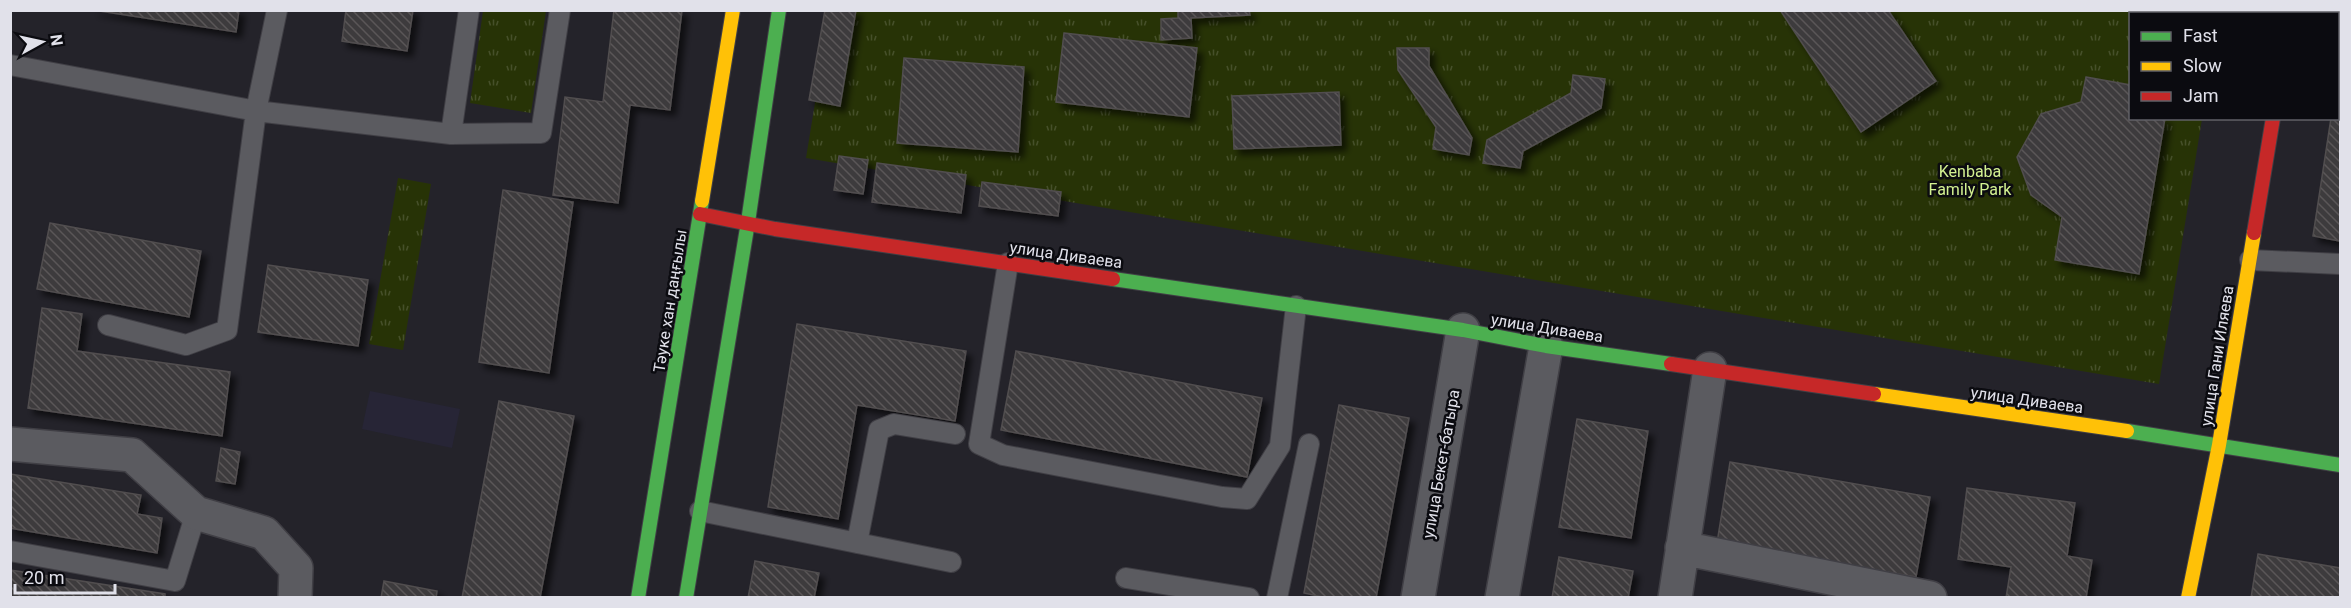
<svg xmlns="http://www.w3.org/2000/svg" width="2351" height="608" viewBox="0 0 2351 608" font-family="Roboto,sans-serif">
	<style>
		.built { fill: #272536 }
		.grass { fill: url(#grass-tufts) }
		.building { fill: url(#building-back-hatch); stroke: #514e4f; stroke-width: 1.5; filter: url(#shadow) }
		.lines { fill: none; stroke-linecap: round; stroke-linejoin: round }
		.lane-casing { stroke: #403f45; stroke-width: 22 }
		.street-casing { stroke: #403f45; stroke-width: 36 }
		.fast-casing { stroke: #403f45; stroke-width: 16 }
		.slow-casing { stroke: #403f45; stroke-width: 16 }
		.jam-casing { stroke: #403f45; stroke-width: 16 }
		.lane { stroke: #5b5b60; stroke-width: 20 }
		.street { stroke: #5b5b60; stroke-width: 33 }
		.fast { stroke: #4caf50; stroke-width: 14 }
		.slow { stroke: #ffc107; stroke-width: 14 }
		.jam { stroke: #c62828; stroke-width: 14 }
		.labels { text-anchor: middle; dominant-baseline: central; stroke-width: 5; stroke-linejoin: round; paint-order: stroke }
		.park-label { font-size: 16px; fill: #d3f191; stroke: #0b0b10 }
		.street-label { font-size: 16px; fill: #e1e1ea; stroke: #0b0b10 }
	</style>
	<defs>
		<pattern id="grass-tufts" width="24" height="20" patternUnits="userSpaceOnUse" patternTransform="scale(1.5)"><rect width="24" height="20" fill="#273306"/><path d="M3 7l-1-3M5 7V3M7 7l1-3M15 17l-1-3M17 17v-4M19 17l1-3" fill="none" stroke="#46502a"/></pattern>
		<pattern id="building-back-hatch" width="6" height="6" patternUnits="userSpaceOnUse" patternTransform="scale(1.5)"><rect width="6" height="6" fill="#3e3b3c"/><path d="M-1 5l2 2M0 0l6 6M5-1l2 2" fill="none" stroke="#5a5758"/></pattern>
		<filter id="shadow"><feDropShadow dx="5.5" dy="5.5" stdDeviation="3" flood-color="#0009"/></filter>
	</defs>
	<rect width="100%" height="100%" fill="#24232a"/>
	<!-- built -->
	<path class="built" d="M 370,391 L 460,409 L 452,448 L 362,429 Z"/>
	<!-- grass -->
	<path class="grass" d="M 483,11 L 546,11 L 531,113 L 470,103 Z
		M 830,11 L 2219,11 L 2218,14 L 2130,14 L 2130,118 L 2202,119 L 2159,384 L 806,158 Z
		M 398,178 L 431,184 L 403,350 L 369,344 Z"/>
	<!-- building -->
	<path class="building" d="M 93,10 L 239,10 L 236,32 Z
		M 346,10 L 413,10 L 407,51 L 342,41 Z
		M 614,10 L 682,10 L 670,110 L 630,105 L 618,203 L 553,195 L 565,97 L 603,102 Z
		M 825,10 L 856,10 L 840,106 L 809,100 Z
		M 1178,10 L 1249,10 L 1250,15 L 1191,18 L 1192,38 L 1161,40 L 1161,19 L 1178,18 Z
		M 1780,10 L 1888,10 L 1936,81 L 1861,132 Z
		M 1064,33 L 1197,48 L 1189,117 L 1056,102 Z
		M 1397,48 L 1429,48 L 1429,66 L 1472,138 L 1469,155 L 1433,149 L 1436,127 L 1398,70 Z
		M 2340,52 L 2340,241 L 2313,236 L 2331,118 L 2338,118 L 2338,72 Z
		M 904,58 L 1024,67 L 1018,152 L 897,143 Z
		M 1573,75 L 1605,79 L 1601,108 L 1523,151 L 1520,168 L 1483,163 L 1487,140 L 1571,93 Z
		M 2086,77 L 2130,85 L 2130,118 L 2165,118 L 2139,274 L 2055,260 L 2062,217 L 2031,195 L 2017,157 L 2041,114 L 2081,102 Z
		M 1339,92 L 1341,145 L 1234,149 L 1232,96 Z
		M 839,156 L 868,160 L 863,194 L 834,190 Z
		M 877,163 L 966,175 L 961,213 L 872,202 Z
		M 982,182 L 1061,192 L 1058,216 L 979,206 Z
		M 503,190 L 573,202 L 549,373 L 479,362 Z
		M 50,223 L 201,251 L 189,317 L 37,289 Z
		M 268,265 L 368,280 L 358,346 L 258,332 Z
		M 42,308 L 82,314 L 77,351 L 230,372 L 222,436 L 28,408 Z
		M 797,324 L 966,351 L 955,421 L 857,405 L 838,519 L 768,507 Z
		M 1016,351 L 1262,398 L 1247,477 L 1001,430 Z
		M 499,401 L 574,416 L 540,598 L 462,598 Z
		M 1339,405 L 1409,418 L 1376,598 L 1327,598 L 1304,593 Z
		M 1577,419 L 1648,431 L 1631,538 L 1559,527 Z
		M 221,448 L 240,452 L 235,484 L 216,481 Z
		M 1730,462 L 1930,497 L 1916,577 L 1717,543 Z
		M 10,474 L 141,495 L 137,514 L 162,518 L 157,553 L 10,528 Z
		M 1967,488 L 2075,503 L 2067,556 L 2092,560 L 2086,598 L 2006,598 L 2011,567 L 1958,559 Z
		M 2258,554 L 2340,568 L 2340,598 L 2251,598 Z
		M 1559,557 L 1633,571 L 1628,598 L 1552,598 Z
		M 755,561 L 819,573 L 814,598 L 748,598 Z
		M 10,570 L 165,594 L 165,598 L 10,598 Z
		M 384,581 L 437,591 L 436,598 L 381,598 Z"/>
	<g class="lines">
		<!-- lane casing -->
		<g class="lane-casing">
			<path id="lane" d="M 10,65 L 256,111 L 451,134 L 541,133 L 560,10
				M 451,134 L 469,10
				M 2250,260 L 2340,264
				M 1008,263 L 979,444 L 1003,455 L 1222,497 L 1247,499 L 1280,446 L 1296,306
				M 108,325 L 186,345 L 227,330 L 256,111 L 277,10
				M 700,511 L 951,562
				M 857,543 L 879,430 L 894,424 L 955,434
				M 10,551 L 175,581 L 196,513
				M 1126,578 L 1249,598
				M 1277,598 L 1309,444"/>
		</g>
		<!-- street casing -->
		<g class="street-casing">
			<path id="street" d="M 10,444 L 132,455 L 196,513 L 264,533 L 296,568 L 295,598
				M 1682,548 L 1930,598
				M 1418,598 L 1463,330
				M 1502,598 L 1546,346
				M 1675,598 L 1710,369"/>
		</g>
		<!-- fast casing -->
		<g class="fast-casing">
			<path id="fast" d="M 1113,279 L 1463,330 L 1546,346 L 1671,364
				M 2127,431 L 2340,465
				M 638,598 L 702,201
				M 686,598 L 748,222 L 779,10"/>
		</g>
		<!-- slow casing -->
		<g class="slow-casing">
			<path id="slow" d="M 2291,10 L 2291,14
				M 702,201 L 733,10
				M 1874,394 L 2127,431
				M 2188,598 L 2219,445 L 2254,233"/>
		</g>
		<!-- jam casing -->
		<g class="jam-casing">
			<path id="jam" d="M 700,214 L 775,229 L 1113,279
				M 2254,233 L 2273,118
				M 1671,364 L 1874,394"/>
		</g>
		<!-- lane -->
		<use href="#lane" class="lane"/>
		<!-- street -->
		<use href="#street" class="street"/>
		<!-- fast -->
		<use href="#fast" class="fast"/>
		<!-- slow -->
		<use href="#slow" class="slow"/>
		<!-- jam -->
		<use href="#jam" class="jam"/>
	</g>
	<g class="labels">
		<!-- park labels -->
		<g class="park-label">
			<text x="1970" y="171">Kenbaba<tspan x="1970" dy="18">Family Park</tspan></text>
		</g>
		<!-- street labels -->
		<g class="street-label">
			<text transform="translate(1066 255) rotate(8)">улица Диваева</text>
			<text transform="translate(670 301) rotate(-81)">Тәуке хан даңғылы</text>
			<text transform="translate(1547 328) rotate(9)">улица Диваева</text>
			<text transform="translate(2217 356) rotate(-81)">улица Гани Иляева</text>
			<text transform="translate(2027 400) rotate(8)">улица Диваева</text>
			<text transform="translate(1441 464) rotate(-80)">улица Бекет-батыра</text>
		</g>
	</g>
	<!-- border -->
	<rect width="2351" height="608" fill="none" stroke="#e1e1ea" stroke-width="24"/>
	<!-- legend -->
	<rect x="2129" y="12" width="210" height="108" fill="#0b0b10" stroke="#616167" stroke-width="1.5"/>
	<rect x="2141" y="32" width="30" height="9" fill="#4caf50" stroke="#616167" stroke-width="1.5"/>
	<text x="2183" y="42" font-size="18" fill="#e1e1ea">Fast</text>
	<rect x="2141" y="62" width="30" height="9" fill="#ffc107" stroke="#616167" stroke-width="1.5"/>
	<text x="2183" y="72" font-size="18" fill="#e1e1ea">Slow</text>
	<rect x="2141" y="92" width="30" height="9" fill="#c62828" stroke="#616167" stroke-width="1.5"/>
	<text x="2183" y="102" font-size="18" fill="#e1e1ea">Jam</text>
	<!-- north arrow -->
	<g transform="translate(42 42) rotate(82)" stroke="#0b0b10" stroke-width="4.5" paint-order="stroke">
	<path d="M0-4.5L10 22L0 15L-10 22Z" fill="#e1e1ea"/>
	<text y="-9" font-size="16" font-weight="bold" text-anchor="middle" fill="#e1e1ea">N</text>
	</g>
	<!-- scale -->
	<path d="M15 584v9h100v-9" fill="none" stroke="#e1e1ea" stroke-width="3"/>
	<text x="24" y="584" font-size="18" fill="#e1e1ea" stroke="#0b0b10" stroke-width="4.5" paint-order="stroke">20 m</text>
</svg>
